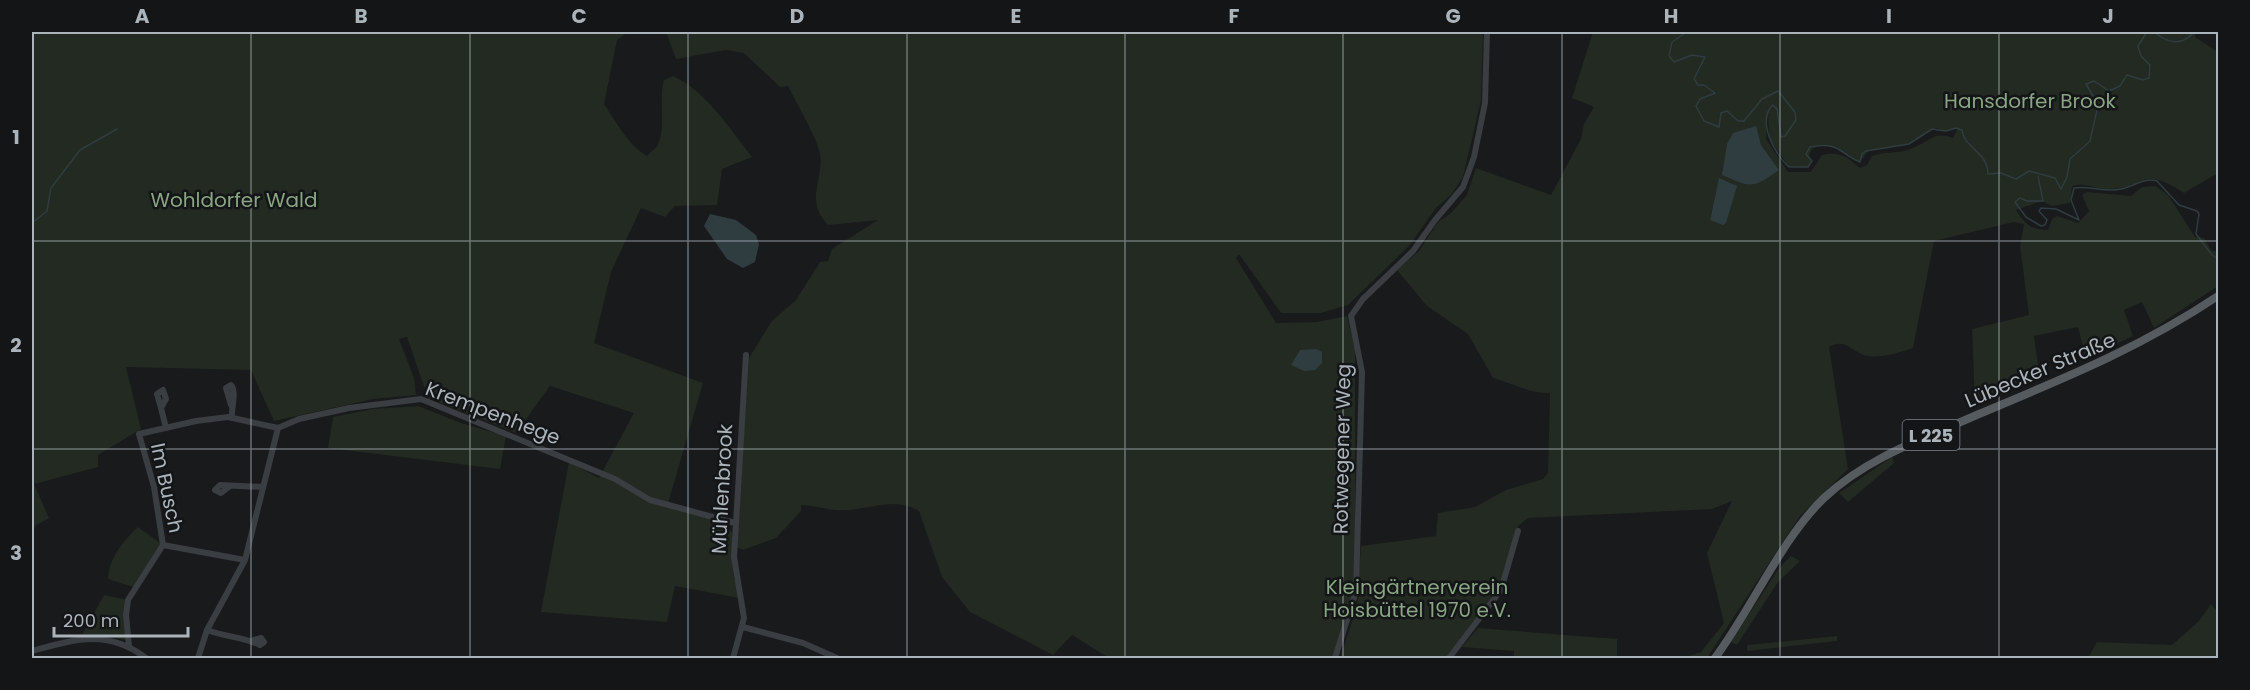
<svg xmlns="http://www.w3.org/2000/svg" width="2250" height="690" viewBox="0 0 2250 690" font-family="Poppins,sans-serif">
	<style>
		.green { fill: #222a21; fill-rule: evenodd }
		.water { fill: #2f3c40 }
		.lines { fill: none; stroke-linecap: round; stroke-linejoin: round }
		.stream { stroke: #2f3c40; stroke-width: 1.5 }
		.minor { stroke: #3a3d41; stroke-width: 6 }
		.major { stroke: #565b60; stroke-width: 8 }
		.grid { fill: none; stroke: #acb4bb; stroke-width: 1.5; stroke-opacity: 0.55 }
		.labels { text-anchor: middle; dominant-baseline: central; stroke-width: 5; stroke-linejoin: round; paint-order: stroke }
		.shield { fill: #141517; stroke: #7e848a; stroke-width: 1.5 }
		.shield-label { font-size: 18px; font-weight: bold; fill: #acb4bb }
		.park-label { font-size: 20px; fill: #89a583; stroke: #141517 }
		.street-label { font-size: 20px; fill: #acb4bb; stroke: #141517 }
		.neatline { fill: none; stroke: #acb4bb; stroke-width: 2 }
		.grid-label { font-size: 20px; text-anchor: middle; font-weight: bold; fill: #acb4bb }
	</style>
	<rect width="100%" height="100%" fill="#191a1c"/>
	<!-- green -->
	<path class="green" d="M 32,32 L 628,32 L 617,40 L 604,104 C 617,123 628,145 647,156 C 650,153 655,149 657,146 C 667,129 658,100 664,80 L 673,76 C 705,90 731,130 752,157 L 722,169 L 717,205 L 675,206 L 665,217 L 641,208 L 611,272 L 594,343 L 703,383 L 667,507 L 720,521 L 732,532 L 733,572 L 739,598 L 675,586 L 667,622 L 541,612 L 569,462 L 599,478 L 634,413 L 550,386 L 516,433 L 428,398 L 407,337 L 399,339 L 414,378 L 416,395 L 373,399 L 274,421 L 251,370 L 126,367 L 141,429 L 98,455 L 98,467 L 34,484 L 49,518 L 35,526 L 32,535 Z
		M 666,32 L 1483,32 L 1481,101 L 1463,177 L 1451,195 L 1436,208 L 1409,246 L 1348,305 L 1321,313 L 1281,313 L 1239,254 L 1236,258 L 1276,323 L 1317,322 L 1347,316 L 1355,349 L 1355,563 L 1351,607 L 1333,658 L 1109,658 L 1072,635 L 1053,655 L 970,612 L 942,577 L 919,511 C 892,495 863,513 835,510 C 823,509 813,505 801,505 L 801,511 L 776,538 L 743,550 L 736,547 L 749,358 L 772,321 L 796,300 L 820,262 L 828,261 L 832,249 L 878,220 L 828,225 C 804,200 824,180 820,154 C 816,135 797,105 788,86 L 780,87 L 744,53 L 726,50 L 676,59 Z
		M 1593,32 L 2196,32 L 2195,37 L 2218,52 L 2218,173 L 2184,193 C 2139,164 2148,188 2109,189 C 2096,190 2085,182 2072,186 L 2070,203 L 2052,206 L 2042,201 L 2016,210 C 2025,224 2031,230 2048,230 L 2052,219 L 2057,216 L 2078,223 L 2089,211 L 2082,195 L 2087,192 L 2131,196 L 2142,187 L 2155,186 L 2168,195 L 2195,237 L 2204,238 L 2211,250 L 2218,252 L 2218,286 L 2154,328 L 2142,302 L 2124,310 L 2133,336 L 2086,359 L 2078,327 L 2034,336 L 2040,379 L 1975,405 L 1972,329 L 2029,315 L 2020,246 L 2024,224 L 2014,222 L 1934,241 L 1913,348 C 1900,352 1878,360 1864,355 C 1850,350 1845,338 1829,347 L 1848,469 L 1800,516 L 1707,658 L 1683,658 L 1701,652 L 1724,623 L 1707,553 L 1732,501 L 1712,509 L 1528,518 L 1518,526 L 1497,596 L 1446,658 L 1340,658 L 1357,607 L 1361,546 L 1436,536 L 1438,513 L 1475,507 L 1506,490 L 1543,479 L 1548,473 L 1550,393 C 1530,394 1512,383 1493,378 L 1468,334 L 1427,306 L 1397,270 L 1419,251 L 1438,222 L 1451,213 L 1467,195 L 1476,168 L 1551,195 L 1581,139 L 1584,124 L 1594,107 L 1572,98 ZM 1768,112 L 1769,138 L 1789,167 L 1808,167 L 1812,161 L 1809,156 L 1812,149 C 1834,139 1843,155 1860,162 L 1869,150 L 1909,144 L 1936,128 L 1946,131 L 1958,128 L 1953,138 C 1947,136 1941,134 1934,137 C 1924,141 1917,148 1904,151 C 1893,153 1882,152 1872,156 L 1867,165 L 1860,168 C 1847,157 1840,151 1822,155 L 1811,172 L 1788,172 L 1766,139 ZM 1755,127 L 1761,145 L 1779,170 C 1752,189 1751,188 1722,175 ZM 1719,179 L 1736,186 L 1725,223 L 1710,220 Z
		M 418,406 L 461,423 L 506,436 L 500,469 L 328,448 L 333,417 L 373,409 Z
		M 1892,457 L 1894,463 L 1848,502 L 1839,493 Z
		M 138,527 L 163,545 L 136,588 L 108,579 C 109,558 123,541 138,527 Z
		M 1791,556 L 1800,561 L 1778,582 L 1737,645 L 1731,642 L 1779,568 Z
		M 104,595 L 128,600 L 129,641 L 105,635 L 82,635 Z
		M 2211,604 L 2218,612 L 2218,658 L 2088,658 L 2097,642 L 2172,645 L 2199,621 Z
		M 1478,628 L 1617,639 L 1617,658 L 1514,658 L 1514,651 L 1462,647 Z
		M 1837,636 L 1837,641 L 1747,651 L 1747,645 Z"/>
	<!-- water -->
	<path class="water" d="M 1756,126 L 1761,145 L 1779,170 C 1753,189 1751,188 1722,175 L 1727,144 L 1733,133 Z
		M 1719,178 L 1737,186 L 1726,223 L 1723,225 L 1710,220 Z
		M 710,214 L 736,220 L 756,235 L 759,244 L 755,262 L 743,268 L 727,259 L 704,226 Z
		M 1316,349 L 1322,352 L 1322,363 L 1315,370 L 1304,371 L 1291,365 L 1300,350 Z"/>
	<g class="lines">
		<!-- stream -->
		<path class="stream" d="M 1687,32 L 1672,42 L 1669,56 L 1674,62 L 1692,55 L 1705,57 L 1694,79 L 1698,85 L 1704,85 L 1715,93 L 1700,99 L 1696,106 L 1704,121 L 1719,127 L 1721,113 L 1727,111 L 1738,121 L 1744,121 L 1762,99 L 1778,91 L 1795,112 L 1796,120 L 1785,136 L 1781,137 L 1777,109 L 1773,105 C 1756,120 1775,155 1789,167 L 1808,167 L 1812,161 L 1806,154 L 1810,147 C 1841,141 1839,154 1860,162 L 1862,154 L 1866,151 L 1909,144 L 1932,129 L 1946,131 L 1956,128 L 1962,130 C 1964,148 1988,152 1988,174 L 2001,173 L 2016,179 L 2029,171 L 2055,178 L 2061,189 L 2067,177 L 2070,159 L 2090,141 L 2097,110 L 2096,101 L 2086,84 L 2094,81 L 2109,91 L 2120,86 L 2127,75 L 2143,80 L 2149,78 L 2150,65 L 2141,56 L 2138,46 L 2147,32
			M 2154,32 C 2168,43 2181,47 2194,32
			M 2038,176 L 2043,201 L 2027,201 L 2020,198 L 2015,202 L 2026,217 L 2041,226 L 2045,225 L 2047,220 L 2039,211 L 2041,208 L 2056,209 L 2079,220 L 2071,200 L 2074,188 C 2090,185 2104,193 2121,189 C 2133,187 2144,177 2157,181 L 2179,205 L 2197,211 L 2199,214 L 2196,234 L 2212,255 L 2218,259
			M 32,223 L 47,211 L 51,188 L 80,150 L 117,129"/>
		<!-- minor -->
		<path class="minor" d="M 231,405 L 226,388 L 231,385 C 237,392 231,408 232,418
			M 161,408 L 157,394 L 163,390 L 166,399 L 161,408 L 166,428
			M 230,486 L 221,493 L 215,490 L 220,485 L 263,487
			M 163,545 L 245,560
			M 743,627 L 803,643 L 837,658
			M 207,630 C 225,637 245,637 260,645 L 264,642 L 261,638 L 254,640
			M 129,646 L 126,615 L 128,600 L 163,545 L 154,487 L 139,434 L 196,421 L 228,417 L 278,428 L 299,419 L 349,408 L 421,399 L 615,479 L 650,500 L 735,523
			M 32,651 C 76,639 107,629 146,658
			M 198,658 L 207,630 L 245,560 L 278,428
			M 733,658 L 744,618 L 734,557 L 746,355
			M 1335,658 L 1356,591 L 1362,372 L 1351,316 L 1363,299 L 1413,251 L 1435,220 L 1463,187 L 1474,157 L 1485,103 L 1487,32
			M 1449,658 L 1501,590 L 1518,531"/>
		<!-- major -->
		<path class="major" d="M 1715,658 C 1751,610 1782,538 1824,498 C 1868,457 1925,438 1979,414 C 2065,378 2140,348 2218,296"/>
	</g>
	<!-- grid -->
	<path class="grid" d="M 251,32 L 251,658M 470,32 L 470,658M 688,32 L 688,658M 907,32 L 907,658M 1125,32 L 1125,658M 1343,32 L 1343,658M 1562,32 L 1562,658M 1780,32 L 1780,658M 1999,32 L 1999,658M 32,241 L 2218,241M 32,449 L 2218,449"/>
	<g class="labels">
		<!-- shield labels -->
		<rect class="shield" x="1902.5" y="420" width="57" height="30" rx="4.5"/>
		<g class="shield-label">
			<text x="1931" y="435">L 225</text>
		</g>
		<!-- park labels -->
		<g class="park-label">
			<text x="2030" y="101">Hansdorfer Brook</text>
			<text x="234" y="200">Wohldorfer Wald</text>
			<text x="1417" y="587">Kleingärtnerverein<tspan x="1417" dy="23">Hoisbüttel 1970 e.V.</tspan></text>
		</g>
		<!-- street labels -->
		<g class="street-label">
			<text transform="translate(2040 370) rotate(-23)">Lübecker Straße</text>
			<text transform="translate(493 413) rotate(21)">Krempenhege</text>
			<text transform="translate(1342 449) rotate(-89)">Rotwegener Weg</text>
			<text transform="translate(167 488) rotate(78)">Im Busch</text>
			<text transform="translate(722 489) rotate(-87)">Mühlenbrook</text>
		</g>
	</g>
	<!-- border -->
	<rect width="2250" height="690" fill="none" stroke="#141517" stroke-width="66"/>
	<!-- scale -->
	<path d="M54 627v9h134v-9" fill="none" stroke="#acb4bb" stroke-width="3"/>
	<text x="63" y="627" font-size="18" fill="#acb4bb" stroke="#141517" stroke-width="4.5" paint-order="stroke">200 m</text>
	<rect x="33" y="33" width="2184" height="624" class="neatline"/>
	<g class="grid-label">
		<text x="142" y="23">A</text>
		<text x="361" y="23">B</text>
		<text x="579" y="23">C</text>
		<text x="797" y="23">D</text>
		<text x="1016" y="23">E</text>
		<text x="1234" y="23">F</text>
		<text x="1453" y="23">G</text>
		<text x="1671" y="23">H</text>
		<text x="1889" y="23">I</text>
		<text x="2108" y="23">J</text>
		<text x="16" y="144">1</text>
		<text x="16" y="352">2</text>
		<text x="16" y="560">3</text>
	</g>
</svg>
